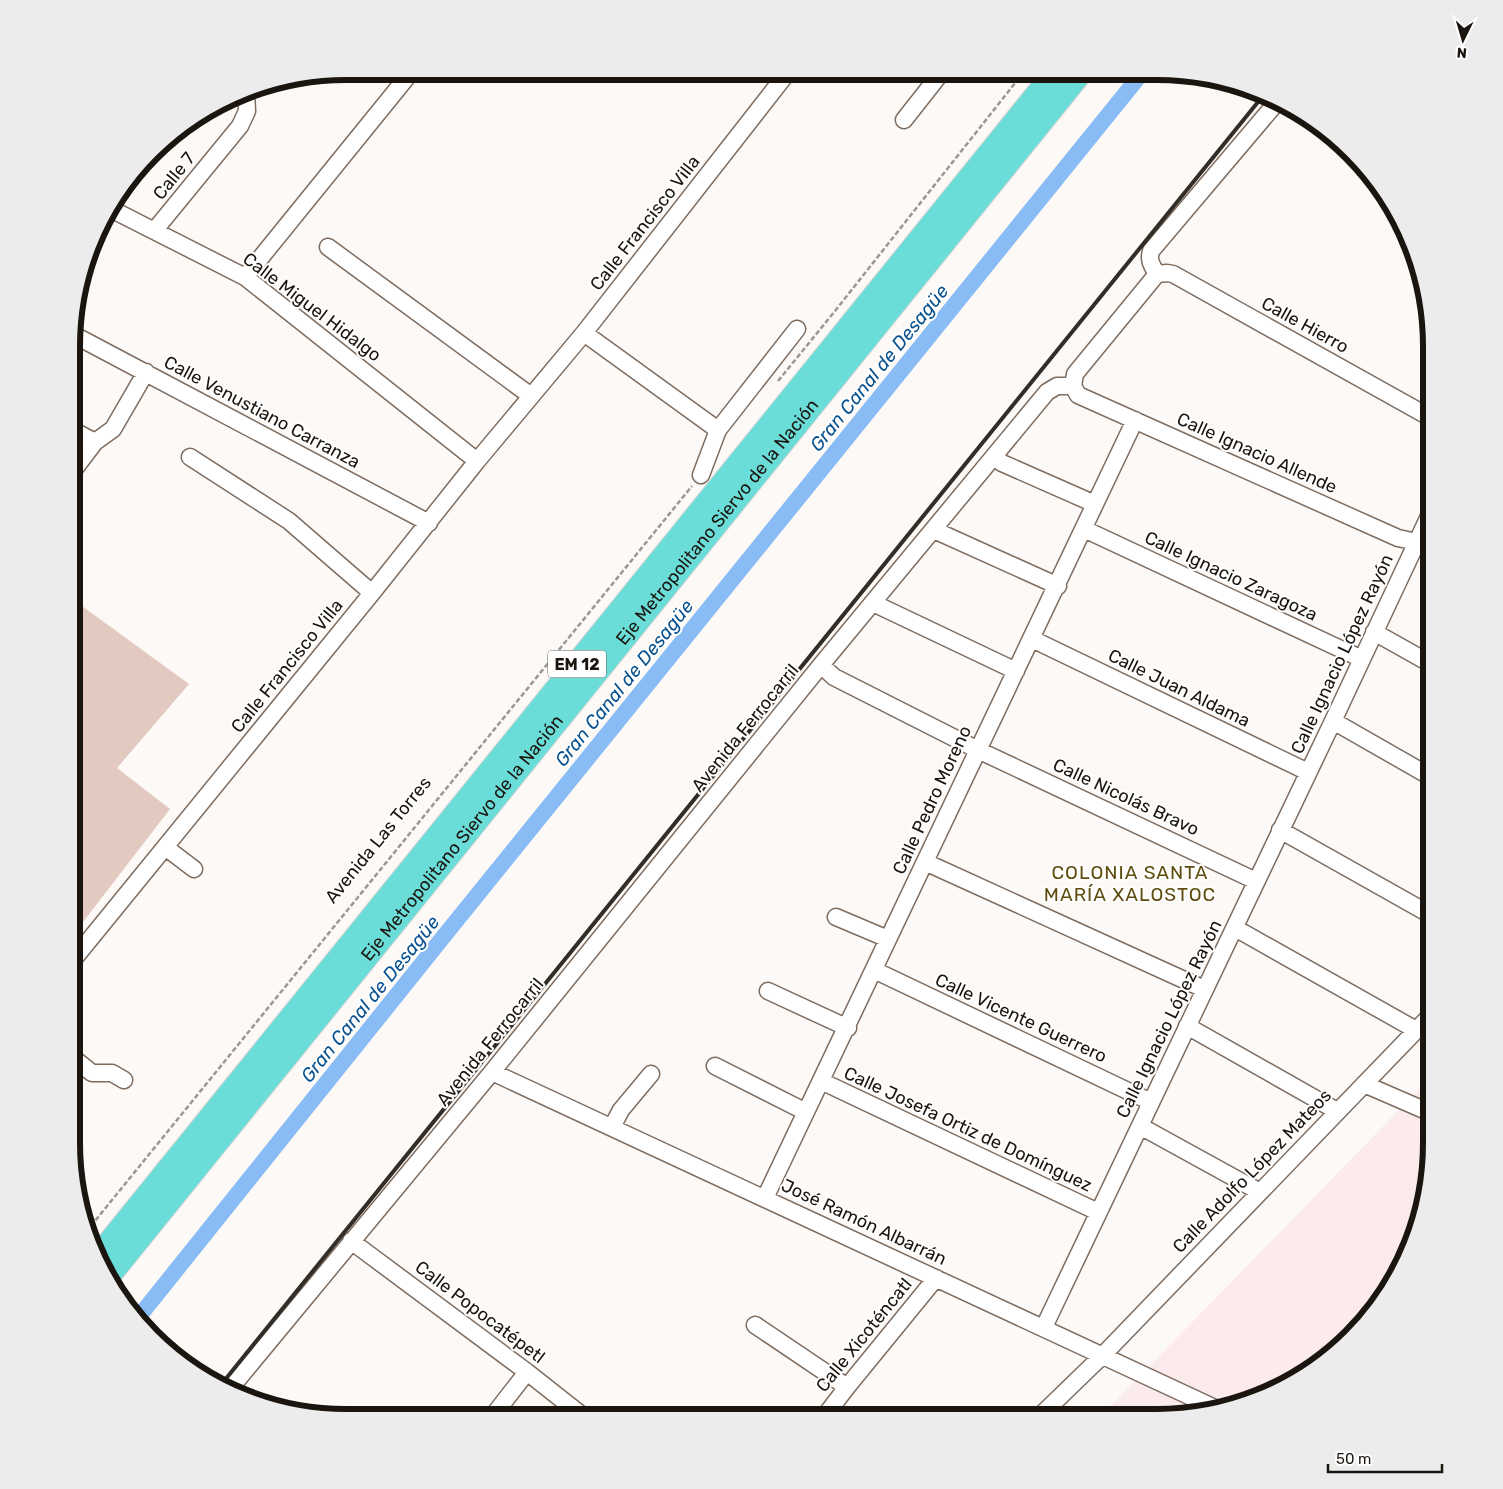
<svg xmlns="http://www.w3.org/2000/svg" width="1503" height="1489" viewBox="0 0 1503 1489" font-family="Rubik,sans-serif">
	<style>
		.industrial { fill: #fbebec }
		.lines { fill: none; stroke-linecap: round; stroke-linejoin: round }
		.canal { stroke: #89bcf4; stroke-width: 16 }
		.building { fill: #e2cac1 }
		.minor-casing { stroke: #7e6c5f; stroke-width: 19 }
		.highway-casing { stroke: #d6d5d4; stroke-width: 26 }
		.path { stroke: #9c9793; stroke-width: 2.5; stroke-dasharray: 5 2.5; stroke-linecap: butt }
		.minor { stroke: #fff; stroke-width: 16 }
		.highway { stroke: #6bddd9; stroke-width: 24 }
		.rail { stroke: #332d28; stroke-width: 4 }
		.labels { text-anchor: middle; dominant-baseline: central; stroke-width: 4; stroke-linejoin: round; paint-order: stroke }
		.shield { fill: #fff; stroke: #5f5b57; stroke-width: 1 }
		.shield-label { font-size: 16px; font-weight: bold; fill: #1b150f }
		.street-label { font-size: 18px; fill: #1b150f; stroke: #fff }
		.water-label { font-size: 19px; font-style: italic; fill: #0a528f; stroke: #fff }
		.neighbourhood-label { font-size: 19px; letter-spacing: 1px; fill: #5f4d0f; stroke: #fff }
		.rim { fill: none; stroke: #1b150f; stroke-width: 6 }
	</style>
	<rect width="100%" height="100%" fill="#fdf9f6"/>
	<!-- industrial -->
	<path class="industrial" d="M 1431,1077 L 1431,1161 L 1422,1215 L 1395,1280 L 1324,1361 L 1246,1403 L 1175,1417 L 1100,1417 Z"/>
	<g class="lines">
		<!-- canal -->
		<path class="canal" d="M 137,1319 L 444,936 L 1142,73"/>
	</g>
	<!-- building -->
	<path class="building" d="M 75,601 L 189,684 L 117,768 L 170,809 L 73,935 Z"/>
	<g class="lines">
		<!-- minor casing -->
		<g class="minor-casing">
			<path id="minor" d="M 904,120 L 941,73
				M 109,208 L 245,277 L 477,461
				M 154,231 L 240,126 L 247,111 L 246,92
				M 328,247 L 531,396
				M 1157,274 L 1167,273 L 1173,274 L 1431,418
				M 1157,274 C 1152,266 1148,260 1151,251 L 1277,102
				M 245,277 L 412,71
				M 584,333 L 718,430
				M 76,336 L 429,523
				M 1073,386 L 1078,395 L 1398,538 L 1431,545
				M 1073,386 L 1075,374 L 1157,274
				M 76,432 L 95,442
				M 994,456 L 1002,463 L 1095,504
				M 190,457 L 289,521 L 372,593
				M 76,467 L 95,442 L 113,429 L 146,372
				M 701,475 L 718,430 L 797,329
				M 1084,529 L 1362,659
				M 934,530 L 1058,586
				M 873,603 L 1016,671
				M 1374,632 L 1431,664
				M 1032,639 L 1308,772
				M 821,665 L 834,677 L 978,750 L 1256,881
				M 1333,721 L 1431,777
				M 1280,830 L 1431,915
				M 165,847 L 194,869
				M 925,862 L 1204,989
				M 836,917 L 888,939
				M 1235,928 L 1416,1030
				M 73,960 L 372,593 L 477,461 L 584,333 L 788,72
				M 874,970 L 1151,1102
				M 768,991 L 848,1028
				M 1187,1026 L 1337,1111
				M 72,1057 L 92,1073 L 112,1073 L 124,1080
				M 715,1066 L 806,1112
				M 492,1072 L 1217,1409
				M 821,1081 L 1098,1212
				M 1364,1084 L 1431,1113
				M 1140,1126 L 1260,1192
				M 612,1127 L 621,1110 L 651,1074
				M 765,1198 L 1135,420
				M 351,1241 L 527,1372 L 584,1417
				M 755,1325 L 847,1387
				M 1044,1327 L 1333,721 L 1431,512
				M 229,1390 L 492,1072 L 821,665 L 1047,392 L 1057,386 L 1073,386
				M 492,1417 L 527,1372
				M 824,1417 L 847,1387 L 936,1278
				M 1039,1417 L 1103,1355 L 1431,1015"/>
		</g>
		<!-- highway casing -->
		<g class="highway-casing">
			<g id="highway">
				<path d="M 99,1256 L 1055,73"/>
				<path id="s1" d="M 109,1275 L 1080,73"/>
			</g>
		</g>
		<!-- path -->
		<path class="path" d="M 778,381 L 835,311 L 1023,73
			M 86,1232 L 692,486"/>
		<!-- minor -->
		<use href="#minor" class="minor"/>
		<!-- highway -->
		<use href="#highway" class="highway"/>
		<!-- rail -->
		<path class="rail" d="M 220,1386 L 1262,97"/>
	</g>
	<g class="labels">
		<!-- shield labels -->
		<rect class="shield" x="548" y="650.5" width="58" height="27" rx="4"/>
		<g class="shield-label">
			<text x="577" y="664">EM 12</text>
		</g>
		<!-- street labels -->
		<g class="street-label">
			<text transform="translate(174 176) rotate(-51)">Calle 7</text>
			<text transform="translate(645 223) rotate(-52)">Calle Francisco Villa</text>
			<text transform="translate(312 307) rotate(37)">Calle Miguel Hidalgo</text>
			<text transform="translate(1305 325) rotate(29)">Calle Hierro</text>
			<text transform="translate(262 412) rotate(28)">Calle Venustiano Carranza</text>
			<text transform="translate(1257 453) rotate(24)">Calle Ignacio Allende</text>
			<text stroke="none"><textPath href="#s1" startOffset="968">Eje Metropolitano Siervo de la Nación</textPath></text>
			<text transform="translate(1231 576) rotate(25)">Calle Ignacio Zaragoza</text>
			<text transform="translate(1342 654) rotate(-65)">Calle Ignacio López Rayón</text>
			<text transform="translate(287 666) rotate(-51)">Calle Francisco Villa</text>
			<text transform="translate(1179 688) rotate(26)">Calle Juan Aldama</text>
			<text transform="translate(745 728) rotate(-51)">Avenida Ferrocarril</text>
			<text transform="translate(1126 797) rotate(25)">Calle Nicolás Bravo</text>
			<text transform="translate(932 800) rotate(-65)">Calle Pedro Moreno</text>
			<text stroke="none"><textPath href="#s1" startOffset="562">Eje Metropolitano Siervo de la Nación</textPath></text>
			<text transform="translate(378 840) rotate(-51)">Avenida Las Torres</text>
			<text transform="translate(1021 1018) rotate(25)">Calle Vicente Guerrero</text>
			<text transform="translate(1169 1019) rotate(-64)">Calle Ignacio López Rayón</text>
			<text transform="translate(490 1042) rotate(-51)">Avenida Ferrocarril</text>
			<text transform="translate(968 1129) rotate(25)">Calle Josefa Ortiz de Domínguez</text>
			<text transform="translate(1252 1171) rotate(-46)">Calle Adolfo López Mateos</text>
			<text transform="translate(864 1222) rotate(25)">José Ramón Albarrán</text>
			<text transform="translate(480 1312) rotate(37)">Calle Popocatépetl</text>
			<text transform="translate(864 1335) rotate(-51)">Calle Xicoténcatl</text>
		</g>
		<!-- water labels -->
		<g class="water-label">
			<text transform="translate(879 368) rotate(-51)">Gran Canal de Desagüe</text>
			<text transform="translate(624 683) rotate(-51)">Gran Canal de Desagüe</text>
			<text transform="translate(370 999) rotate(-51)">Gran Canal de Desagüe</text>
		</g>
		<!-- neighbourhood labels -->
		<g class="neighbourhood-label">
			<text x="1130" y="872">COLONIA SANTA<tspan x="1130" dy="22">MARÍA XALOSTOC</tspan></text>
		</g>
	</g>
	<!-- crop -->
	<path d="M0 0H1503V1489H0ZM346 80H1157A266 266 0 0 1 1423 346V1143A266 266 0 0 1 1157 1409H346A266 266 0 0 1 80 1143V346A266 266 0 0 1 346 80Z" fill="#edecec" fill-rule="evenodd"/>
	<path class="rim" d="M346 80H1157A266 266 0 0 1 1423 346V1143A266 266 0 0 1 1157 1409H346A266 266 0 0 1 80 1143V346A266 266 0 0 1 346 80Z"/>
	<!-- north arrow -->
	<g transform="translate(1463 40) rotate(185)" stroke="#ffffff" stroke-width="4" paint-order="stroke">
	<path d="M0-4L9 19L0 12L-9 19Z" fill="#1b150f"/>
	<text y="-8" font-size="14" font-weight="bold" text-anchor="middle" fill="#1b150f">N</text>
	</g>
	<!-- scale -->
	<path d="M1328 1464v8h114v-8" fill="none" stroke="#1b150f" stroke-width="2.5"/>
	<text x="1336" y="1464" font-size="15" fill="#1b150f" stroke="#ffffff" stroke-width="4" paint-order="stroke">50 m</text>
</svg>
